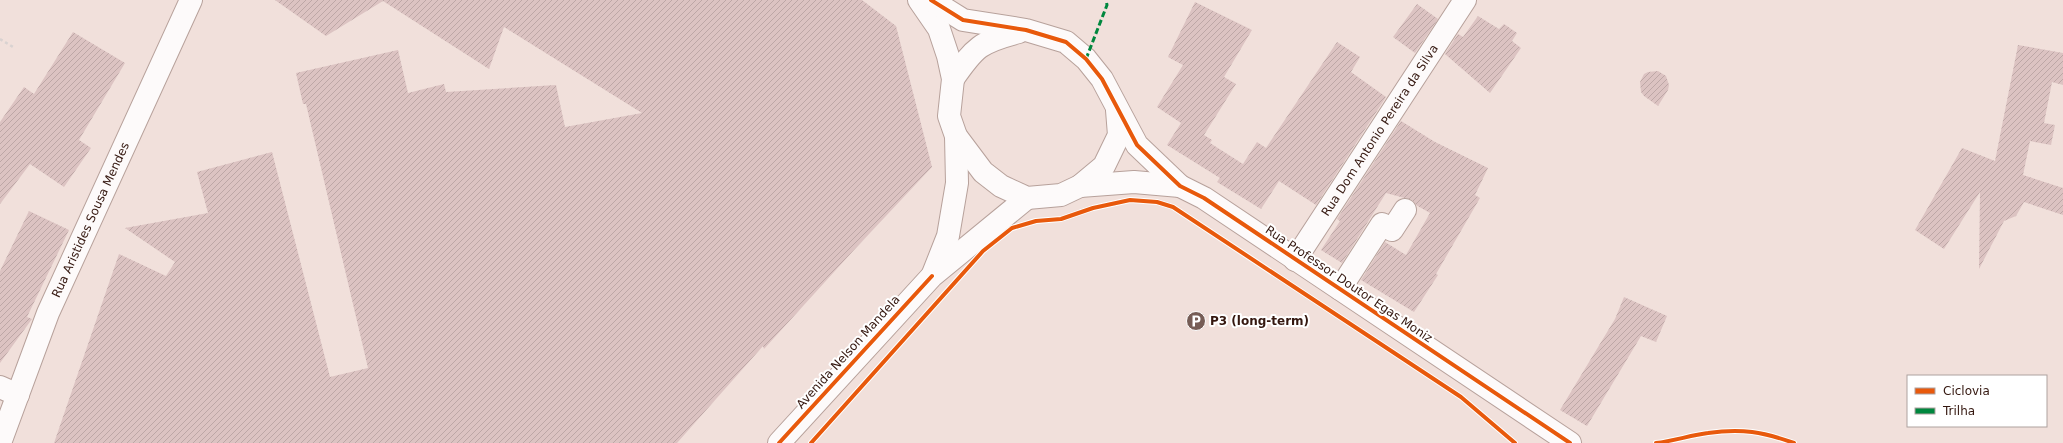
<svg xmlns="http://www.w3.org/2000/svg" width="2063" height="443" viewBox="0 0 2063 443" font-family="'DejaVu Sans',sans-serif">
	<style>
		.building { fill: url(#building-hatch) }
		.lines { fill: none; stroke-linecap: round; stroke-linejoin: round }
		.minor-casing { stroke: #b7a19b; stroke-width: 24 }
		.path { stroke: #d9d2d1; stroke-width: 2.5; stroke-dasharray: 3 3; stroke-linecap: butt }
		.minor { stroke: #fdfafa; stroke-width: 22 }
		.quiet { stroke: #00873e; stroke-width: 3; stroke-dasharray: 6 3; stroke-linecap: butt }
		.cycleway-casing { stroke: #fff; stroke-width: 6 }
		.cycleway { stroke: #e8590c; stroke-width: 4 }
		.labels { text-anchor: middle; dominant-baseline: central; stroke-width: 4; stroke-linejoin: round; paint-order: stroke }
		.street-label { font-size: 12px; fill: #34170f; stroke: #fff }
		.poi-label { font-size: 12px; font-weight: bold; fill: #34170f; stroke: #fff; text-anchor: start }
	</style>
	<defs>
		<pattern id="building-hatch" width="6" height="6" patternUnits="userSpaceOnUse"><rect width="6" height="6" fill="#dcc3c2"/><path d="M-1 1l2-2M0 6l6-6M5 7l2-2" fill="none" stroke="#bda7a6"/></pattern>
	</defs>
	<rect width="100%" height="100%" fill="#f1e0db"/>
	<!-- building -->
	<path class="building" d="M 275,0 L 862,0 L 896,26 L 932,167 L 854,250 L 764,349 L 763,346 L 677,443 L 54,443 L 119,254 L 166,276 L 175,262 L 125,228 L 208,213 L 197,172 L 272,152 L 330,377 L 368,368 L 306,104 L 303,104 L 296,73 L 398,50 L 408,93 L 444,84 L 446,92 L 556,85 L 565,127 L 642,113 L 504,27 L 489,69 L 383,1 L 326,36 Z
		M 1195,2 L 1252,30 L 1224,77 L 1236,84 L 1204,135 L 1212,140 L 1210,143 L 1243,164 L 1257,142 L 1266,148 L 1337,42 L 1360,57 L 1351,72 L 1386,97 L 1316,205 L 1279,181 L 1261,209 L 1217,182 L 1220,178 L 1167,145 L 1181,123 L 1157,107 L 1183,65 L 1168,57 Z
		M 1417,4 L 1438,19 L 1415,53 L 1393,37 Z
		M 1478,16 L 1499,29 L 1504,24 L 1517,33 L 1512,41 L 1521,48 L 1490,93 L 1445,54 L 1458,34 L 1463,37 Z
		M 73,32 L 125,63 L 79,140 L 91,148 L 64,187 L 30,164 L 0,204 L 0,122 L 24,87 L 34,94 Z
		M 2018,45 L 2063,53 L 2063,85 L 2052,82 L 2044,123 L 2055,125 L 2051,145 L 2030,141 L 2023,175 L 2063,188 L 2063,215 L 2024,202 L 2016,216 L 2004,221 L 1979,269 L 1980,192 L 1944,249 L 1915,230 L 1962,148 L 1995,161 Z
		M 1658,71 L 1666,76 L 1669,85 L 1668,90 L 1658,106 L 1644,96 L 1641,92 L 1640,82 L 1644,74 L 1648,72 Z
		M 1401,121 L 1435,142 L 1488,168 L 1475,195 L 1480,198 L 1436,274 L 1438,275 L 1414,312 L 1361,280 L 1385,242 L 1406,255 L 1430,213 L 1416,205 L 1412,200 L 1386,193 L 1342,263 L 1321,250 L 1340,221 L 1337,219 Z
		M 29,211 L 69,230 L 27,317 L 32,319 L 0,363 L 0,271 Z
		M 1624,297 L 1667,316 L 1656,342 L 1641,336 L 1587,426 L 1560,410 L 1615,319 Z"/>
	<g class="lines">
		<!-- minor casing -->
		<g class="minor-casing">
			<g id="minor">
				<path d="M 919,0 L 939,29 L 948,56 L 953,79 L 949,116 L 956,136 L 983,172 L 1001,186 L 1027,198 L 1061,195 L 1080,186 L 1104,166 L 1119,135 L 1117,110"/>
				<path d="M 931,0 L 963,20 L 1026,30 L 1066,42 L 1086,59 L 1102,79 L 1137,145 L 1180,186 L 1204,198 L 1570,443"/>
				<path d="M 953,79 C 975,47 980,42 1019,32"/>
				<path d="M 1080,186 L 1134,182 L 1180,186"/>
				<path id="s1" d="M 1295,260 L 1465,0"/>
				<path d="M 933,274 L 948,236 L 957,183 L 956,136"/>
				<path d="M 1340,289 L 1382,224 L 1392,230 L 1405,210"/>
				<path d="M 0,387 L 18,395"/>
				<path id="s2" d="M 0,443 L 48,313 L 191,0"/>
				<path d="M 779,443 L 932,276 L 1027,198"/>
			</g>
		</g>
		<!-- path -->
		<path class="path" d="M 0,39 L 13,47"/>
		<!-- minor -->
		<use href="#minor" class="minor"/>
		<!-- quiet -->
		<path class="quiet" d="M 1086,59 L 1107,5 L 1106,0"/>
		<!-- cycleway casing -->
		<g class="cycleway-casing">
			<path id="cycleway" d="M 931,0 L 963,20 L 1026,30 L 1066,42 L 1086,59 L 1102,79 L 1137,145 L 1180,186 L 1204,198 L 1570,443
				M 779,443 L 932,276
				M 811,443 L 983,251 L 1012,228 L 1036,221 L 1061,219 L 1093,208 L 1130,200 L 1157,202 L 1173,207 L 1461,397 L 1515,443
				M 1656,443 C 1674,441 1691,435 1708,433 C 1742,428 1763,432 1794,443"/>
		</g>
		<!-- cycleway -->
		<use href="#cycleway" class="cycleway"/>
	</g>
	<!-- icons -->
	<defs>
		<g id="parking-disc" transform="scale(1)"><circle r="9.5" fill="#765d56" stroke="#fff"/><path d="M-3.5-5.5H1a3.5 3.5 0 0 1 0 7H-1V5.5H-3.5ZM-1-3.4V-.6H.8a1.4 1.4 0 0 0 0-2.8Z" fill="#fff"/></g>
	</defs>
	<g fill-rule="evenodd">
		<use href="#parking-disc" x="1196" y="321"/>
	</g>
	<g class="labels">
		<!-- street labels -->
		<g class="street-label">
			<text stroke="none"><textPath href="#s1" startOffset="155">Rua Dom Antonio Pereira da Silva</textPath></text>
			<text stroke="none"><textPath href="#s2" startOffset="241">Rua Aristides Sousa Mendes</textPath></text>
			<text transform="translate(1349 284) rotate(34)">Rua Professor Doutor Egas Moniz</text>
			<text transform="translate(848 352) rotate(-48)">Avenida Nelson Mandela</text>
		</g>
		<!-- poi labels -->
		<g class="poi-label">
			<text x="1210" y="321">P3 (long-term)</text>
		</g>
	</g>
	<!-- legend -->
	<rect x="1907" y="375" width="140" height="52" fill="#ffffff" stroke="#aea29f"/>
	<rect x="1915" y="388" width="20" height="6" fill="#e8590c" stroke="#aea29f"/>
	<text x="1943" y="395" font-size="12" fill="#34170f">Ciclovia</text>
	<rect x="1915" y="408" width="20" height="6" fill="#00873e" stroke="#aea29f"/>
	<text x="1943" y="415" font-size="12" fill="#34170f">Trilha</text>
</svg>
